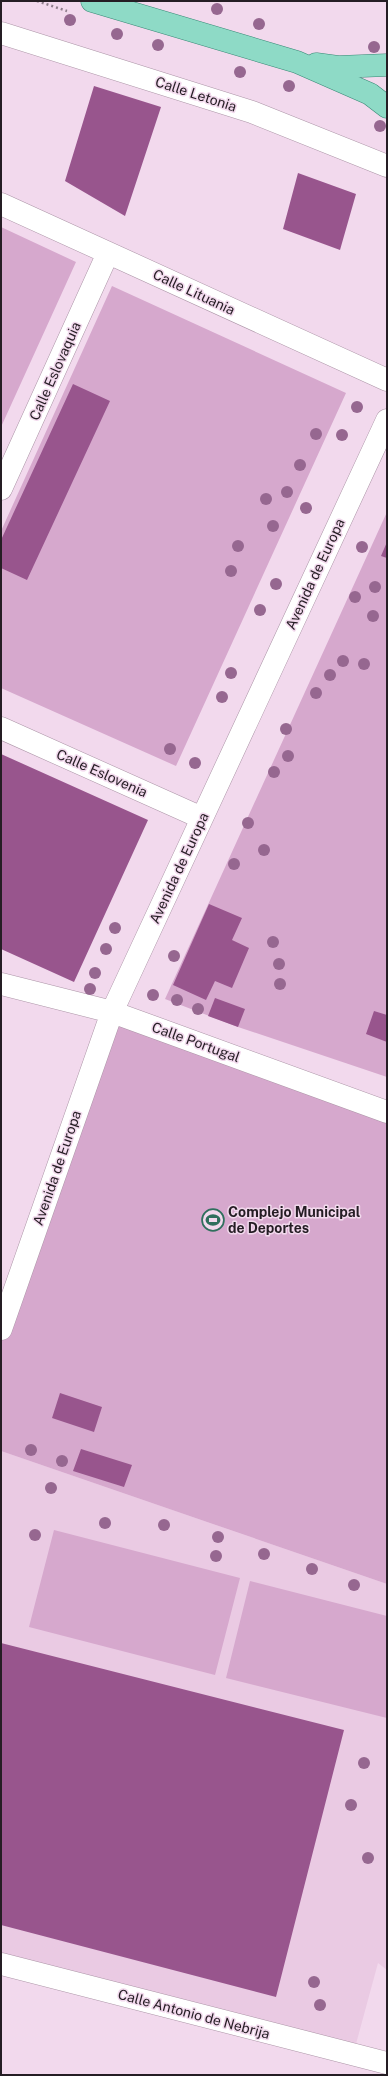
<svg xmlns="http://www.w3.org/2000/svg" width="388" height="2076" viewBox="0 0 388 2076" font-family="'Public Sans',sans-serif">
	<style>
		.built { fill: #eacae3 }
		.green { fill: #d6a8cd }
		.building { fill: #98558d }
		.lines { fill: none; stroke-linecap: round; stroke-linejoin: round }
		.minor-casing { stroke: #ac95a7; stroke-width: 23 }
		.major-casing { stroke: #388875; stroke-width: 23 }
		.path { stroke: #8e7d8b; stroke-width: 2.5; stroke-dasharray: 2 3; stroke-linecap: butt }
		.minor { stroke: #fff; stroke-width: 22 }
		.major { stroke: #8edac6; stroke-width: 22 }
		.tree { fill: #966790 }
		.labels { text-anchor: middle; dominant-baseline: central; stroke-width: 3; stroke-linejoin: round; paint-order: stroke }
		.street-label { font-size: 14px; fill: #251d24; stroke: #f2d9ed }
		.poi-label { font-size: 14px; font-weight: bold; fill: #251d24; stroke: #f2d9ed; text-anchor: start }
	</style>
	<rect width="100%" height="100%" fill="#f2d9ed"/>
	<!-- built -->
	<path class="built" d="M 1,1451 L 387,1584 L 387,1970 L 378,1963 L 353,2055 L 1,1964 Z"/>
	<!-- green -->
	<path class="green" d="M 1,227 L 76,262 L 1,427 Z
		M 112,286 L 346,393 L 176,766 L 1,688 L 1,531 Z
		M 387,512 L 387,1077 L 238,1027 L 165,999 Z
		M 112,1012 L 387,1112 L 387,1584 L 1,1451 L 1,1329 Z
		M 54,1530 L 240,1578 L 215,1675 L 29,1627 Z
		M 250,1581 L 387,1616 L 387,1718 L 226,1678 Z"/>
	<!-- building -->
	<path class="building" d="M 94,86 L 161,107 L 125,216 L 65,181 Z
		M 298,173 L 356,194 L 340,250 L 283,229 Z
		M 73,384 L 110,401 L 27,580 L 1,568 L 1,540 Z
		M 387,542 L 387,558 L 381,556 Z
		M 1,754 L 148,820 L 74,982 L 1,949 Z
		M 209,904 L 242,918 L 232,940 L 249,948 L 232,988 L 215,981 L 206,1000 L 173,985 Z
		M 215,998 L 245,1009 L 238,1027 L 208,1016 Z
		M 374,1011 L 387,1015 L 387,1042 L 366,1034 Z
		M 60,1393 L 102,1407 L 94,1432 L 52,1418 Z
		M 81,1449 L 132,1465 L 124,1487 L 73,1471 Z
		M 1,1643 L 344,1730 L 276,1997 L 1,1925 Z"/>
	<g class="lines">
		<!-- minor casing -->
		<g class="minor-casing">
			<path id="minor" d="M 1,33 L 252,112 L 387,166
				M 1,204 L 387,380
				M 1,489 L 108,253
				M 1,728 L 202,818
				M 1,984 L 112,1012 L 387,1112
				M 1,1329 L 112,1012 L 387,420
				M 1,1964 L 387,2063"/>
		</g>
		<!-- major casing -->
		<g class="major-casing">
			<path id="major" d="M 92,1 L 297,62 L 370,94 L 387,107
				M 316,64 L 338,67 L 387,65"/>
		</g>
		<!-- path -->
		<path class="path" d="M 37,1 L 67,11"/>
		<!-- minor -->
		<use href="#minor" class="minor"/>
		<!-- major -->
		<use href="#major" class="major"/>
	</g>
	<!-- trees -->
	<g class="tree">
		<circle cx="217" cy="9" r="6"/>
		<circle cx="70" cy="20" r="6"/>
		<circle cx="259" cy="24" r="6"/>
		<circle cx="117" cy="34" r="6"/>
		<circle cx="158" cy="45" r="6"/>
		<circle cx="374" cy="47" r="6"/>
		<circle cx="240" cy="72" r="6"/>
		<circle cx="289" cy="86" r="6"/>
		<circle cx="380" cy="126" r="6"/>
		<circle cx="357" cy="407" r="6"/>
		<circle cx="316" cy="434" r="6"/>
		<circle cx="342" cy="435" r="6"/>
		<circle cx="300" cy="465" r="6"/>
		<circle cx="287" cy="492" r="6"/>
		<circle cx="266" cy="499" r="6"/>
		<circle cx="306" cy="508" r="6"/>
		<circle cx="273" cy="526" r="6"/>
		<circle cx="238" cy="546" r="6"/>
		<circle cx="362" cy="547" r="6"/>
		<circle cx="231" cy="571" r="6"/>
		<circle cx="276" cy="584" r="6"/>
		<circle cx="375" cy="587" r="6"/>
		<circle cx="355" cy="597" r="6"/>
		<circle cx="260" cy="610" r="6"/>
		<circle cx="373" cy="616" r="6"/>
		<circle cx="343" cy="661" r="6"/>
		<circle cx="364" cy="664" r="6"/>
		<circle cx="231" cy="673" r="6"/>
		<circle cx="330" cy="675" r="6"/>
		<circle cx="316" cy="693" r="6"/>
		<circle cx="222" cy="697" r="6"/>
		<circle cx="286" cy="729" r="6"/>
		<circle cx="170" cy="749" r="6"/>
		<circle cx="288" cy="756" r="6"/>
		<circle cx="195" cy="763" r="6"/>
		<circle cx="274" cy="772" r="6"/>
		<circle cx="248" cy="823" r="6"/>
		<circle cx="264" cy="850" r="6"/>
		<circle cx="234" cy="864" r="6"/>
		<circle cx="115" cy="928" r="6"/>
		<circle cx="273" cy="942" r="6"/>
		<circle cx="106" cy="949" r="6"/>
		<circle cx="174" cy="956" r="6"/>
		<circle cx="279" cy="964" r="6"/>
		<circle cx="95" cy="973" r="6"/>
		<circle cx="280" cy="984" r="6"/>
		<circle cx="90" cy="989" r="6"/>
		<circle cx="153" cy="995" r="6"/>
		<circle cx="177" cy="1000" r="6"/>
		<circle cx="198" cy="1009" r="6"/>
		<circle cx="31" cy="1450" r="6"/>
		<circle cx="62" cy="1461" r="6"/>
		<circle cx="51" cy="1488" r="6"/>
		<circle cx="105" cy="1523" r="6"/>
		<circle cx="164" cy="1525" r="6"/>
		<circle cx="35" cy="1535" r="6"/>
		<circle cx="218" cy="1537" r="6"/>
		<circle cx="264" cy="1554" r="6"/>
		<circle cx="216" cy="1556" r="6"/>
		<circle cx="312" cy="1569" r="6"/>
		<circle cx="354" cy="1585" r="6"/>
		<circle cx="364" cy="1763" r="6"/>
		<circle cx="351" cy="1805" r="6"/>
		<circle cx="368" cy="1858" r="6"/>
		<circle cx="314" cy="1982" r="6"/>
		<circle cx="320" cy="2005" r="6"/>
	</g>
	<!-- icons -->
	<defs>
		<g id="stadium-ring" transform="scale(1.15)"><circle r="9.5" fill="#f2d9ed" stroke="#2f6f5d" stroke-width="1.5"/><path d="M0-5a6.5 5 0 1 0 0 10a6.5 5 0 1 0 0-10ZM-3.5-1.8h7v3.6h-7Z" fill="#2f6f5d"/></g>
	</defs>
	<g fill-rule="evenodd">
		<use href="#stadium-ring" x="213" y="1220"/>
	</g>
	<g class="labels">
		<!-- street labels -->
		<g class="street-label">
			<text transform="translate(196 94) rotate(18)">Calle Letonia</text>
			<text transform="translate(194 292) rotate(25)">Calle Lituania</text>
			<text transform="translate(55 371) rotate(-66)">Calle Eslovaquia</text>
			<text transform="translate(315 574) rotate(-65)">Avenida de Europa</text>
			<text transform="translate(102 773) rotate(24)">Calle Eslovenia</text>
			<text transform="translate(179 868) rotate(-65)">Avenida de Europa</text>
			<text transform="translate(196 1042) rotate(20)">Calle Portugal</text>
			<text transform="translate(57 1168) rotate(-71)">Avenida de Europa</text>
			<text transform="translate(194 2014) rotate(15)">Calle Antonio de Nebrija</text>
		</g>
		<!-- poi labels -->
		<g class="poi-label">
			<text x="228" y="1212">Complejo Municipal<tspan x="228" dy="16">de Deportes</tspan></text>
		</g>
	</g>
	<!-- border -->
	<rect width="388" height="2076" fill="none" stroke="#251d24" stroke-width="4"/>
</svg>
